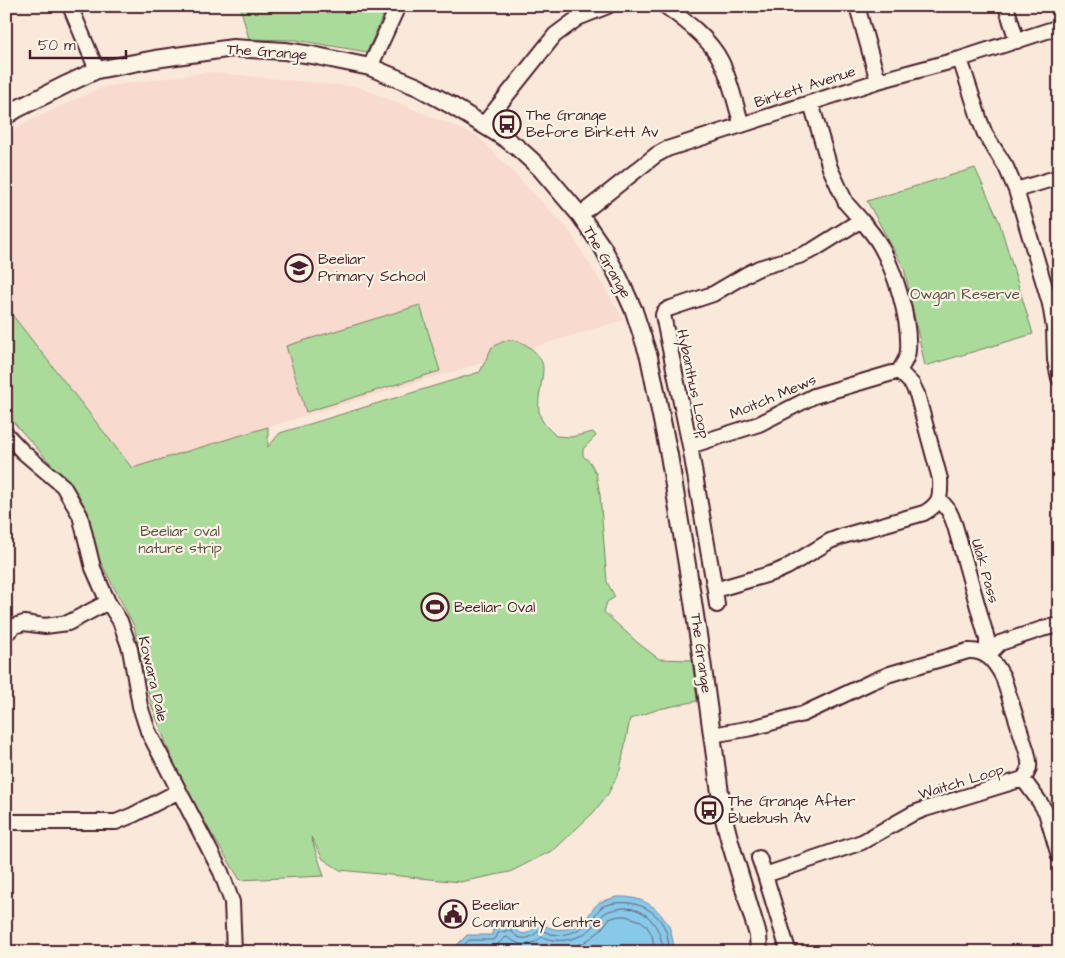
<svg xmlns="http://www.w3.org/2000/svg" width="1065" height="958" viewBox="0 0 1065 958" font-family="'Architects Daughter',sans-serif">
	<style>
		.built { fill: #f8dacf }
		.green { fill: #aadb9b; stroke: #7a7d63 }
		.water { fill: #88c8e9; stroke: #6f849d }
		.lines { fill: none; stroke-linecap: round; stroke-linejoin: round }
		.shore { stroke: #636377; stroke-width: 1 }
		.minor-casing { stroke: #4a1f2b; stroke-width: 18 }
		.tertiary-casing { stroke: #4a1f2b; stroke-width: 20 }
		.minor { stroke: #fcf5e5; stroke-width: 14 }
		.tertiary { stroke: #fcf5e5; stroke-width: 16 }
		.labels { text-anchor: middle; dominant-baseline: central; stroke-width: 4.5; stroke-linejoin: round; paint-order: stroke }
		.street-label { font-size: 15px; fill: #4a1f2b; stroke: #fcf5e5 }
		.poi-label { font-size: 15px; fill: #4a1f2b; stroke: #fcf5e5; text-anchor: start }
		.park-label { font-size: 15px; fill: #624e47; stroke: #fcf5e5 }
	</style>
	<rect width="100%" height="100%" fill="#fae9db"/>
	<filter id="ink" filterUnits="userSpaceOnUse"><feTurbulence type="fractalNoise" baseFrequency=".02" numOctaves="2"/><feDisplacementMap in="SourceGraphic" scale="10" xChannelSelector="R" yChannelSelector="G"/><feConvolveMatrix kernelMatrix="1 2 1 2 8 2 1 2 1" color-interpolation-filters="sRGB"/></filter>
	<g filter="url(#ink)">
		<!-- built -->
		<path class="built" d="M 208,72 L 359,87 L 478,136 L 568,229 L 624,320 L 132,468 L 6,307 L 6,136 L 23,124 L 102,87 Z"/>
		<!-- green -->
		<path class="green" d="M 240,6 L 387,6 L 367,52 L 296,40 L 249,39 Z
			M 975,168 L 999,221 L 1033,334 L 925,366 L 904,268 L 867,201 Z
			M 420,305 L 440,371 L 306,412 L 286,346 Z
			M 6,307 L 132,468 L 268,427 L 268,447 L 280,433 L 480,372 L 492,347 C 497,345 504,340 510,340 C 523,339 543,355 543,368 C 543,382 537,397 539,411 C 541,423 548,428 556,436 L 571,437 L 593,432 L 596,436 L 583,449 L 583,456 L 590,462 L 596,473 L 600,495 L 607,582 L 615,597 L 607,602 L 604,612 L 638,643 L 659,659 L 692,660 L 697,701 L 659,709 L 630,719 L 620,770 L 608,794 L 593,813 L 555,849 L 510,872 L 460,882 L 340,870 L 323,859 L 311,837 L 324,876 L 240,880 L 183,787 L 151,704 L 134,626 L 95,551 L 79,495 L 6,414 Z"/>
		<!-- water -->
		<path class="water" d="M 616,897 C 636,896 653,902 664,919 C 667,922 669,925 670,929 C 672,935 673,942 674,948 L 674,952 L 450,952 L 467,935 L 492,935 L 493,929 L 513,925 C 521,940 533,934 537,920 C 552,934 574,932 587,917 C 592,912 594,905 601,902 C 605,900 611,899 616,897 Z"/>
		<g class="lines">
			<!-- shore -->
			<path class="shore" d="M 457,952 L 469,940 L 493,940 L 496,938 L 498,933 C 502,932 508,930 511,931 C 514,933 515,936 518,937 C 527,941 534,935 540,930 C 544,931 548,933 551,934 C 565,937 580,931 590,921 C 595,917 597,910 603,906 C 605,905 608,905 610,904 C 631,899 656,907 665,929 C 668,935 669,945 669,952
				M 466,952 C 476,941 481,948 493,946 C 500,945 501,939 507,937 C 520,946 529,948 542,937 C 560,944 581,940 595,925 C 599,921 600,916 605,913 C 609,910 618,909 623,908 C 648,907 662,929 663,952
				M 529,952 L 537,950 L 543,946 L 551,948 L 565,948 L 582,944 L 599,932 L 609,919 L 619,916 L 626,916 L 641,921 L 646,925 L 652,935 L 655,952"/>
			<!-- minor casing -->
			<g class="minor-casing">
				<path id="minor" d="M 70,6 L 97,70
					M 665,6 C 685,20 710,39 721,61 C 731,81 735,104 742,125
					M 857,6 L 878,81
					M 1006,6 L 1017,41
					M 960,59 L 980,121 L 985,134 L 1006,167 L 1016,190 L 1050,304 L 1054,328 L 1055,360 L 1059,378
					M 370,67 L 398,6
					M 811,103 L 830,168 L 846,203 L 861,220 L 813,250 L 799,256 L 759,268 L 747,274 L 713,294 L 668,309 L 664,312 L 663,315 L 690,446 L 715,590 L 776,572 L 787,567 L 830,541 L 843,536 L 924,513 C 940,504 941,497 940,479 L 917,394 L 912,384 L 899,371 C 903,364 908,358 908,350 C 910,319 895,271 880,245 C 875,236 868,228 861,220
					M 483,125 L 555,35 L 578,18 L 608,6
					M 1016,190 L 1059,177
					M 580,215 L 656,155 L 667,149 L 878,81 L 960,59 L 1059,27
					M 6,434 L 23,452 L 63,486 L 80,515 L 93,568 L 108,602 L 120,621 L 130,649 L 140,706 L 148,731 L 221,872 L 232,902 L 234,952
					M 690,446 L 759,424 L 814,396 L 899,371
					M 939,500 C 949,508 951,515 955,526 L 987,639 L 987,656
					M 715,590 L 717,605
					M 6,634 L 14,626 L 24,623 L 45,626 L 68,623 L 108,602
					M 987,656 L 1000,643 L 1042,629 L 1059,625
					M 712,735 L 752,728 L 803,714 L 871,682 L 890,674 L 968,651 C 987,650 995,662 1003,677 L 1027,752 C 1030,763 1031,770 1023,779 L 925,809 L 912,814 L 862,842 L 765,875 L 788,950
					M 1023,779 L 1039,801 L 1046,812 L 1059,856
					M 6,822 L 116,822 L 133,815 L 179,791
					M 759,858 L 765,875"/>
			</g>
			<!-- tertiary casing -->
			<g class="tertiary-casing">
				<path id="tertiary" d="M 6,116 L 17,109 L 67,84 L 97,70 L 155,59 L 233,48 L 285,51 L 312,55 L 370,67 L 418,87 L 449,104 L 503,137 L 518,148 L 540,168 L 580,215 L 603,248 L 619,278 L 634,311 L 649,357 L 669,455 L 691,589 L 702,661 L 723,815 L 730,842 L 758,935 L 759,952"/>
			</g>
			<!-- minor -->
			<use href="#minor" class="minor"/>
			<!-- tertiary -->
			<use href="#tertiary" class="tertiary"/>
		</g>
	</g>
	<!-- icons -->
	<defs>
		<g id="bus-ring" transform="scale(1.4375)"><circle r="9.5" fill="#fcf5e5" stroke="#4a1f2b" stroke-width="1.5"/><path d="M-5-6H5V4H4V6H2V4H-2V6H-4V4H-5ZM-3.5-4V0h7V-4ZM-3.5 1.2v1.5H-2V1.2ZM2 1.2v1.5H3.5V1.2Z" fill="#4a1f2b"/></g>
		<g id="school-ring" transform="scale(1.4375)"><circle r="9.5" fill="#fcf5e5" stroke="#4a1f2b" stroke-width="1.5"/><path d="M0-5L7-2L0 1L-7-2ZM-4 1L0 2.5L4 1V4Q0 6-4 4Z" fill="#4a1f2b"/></g>
		<g id="stadium-ring" transform="scale(1.4375)"><circle r="9.5" fill="#fcf5e5" stroke="#4a1f2b" stroke-width="1.5"/><path d="M0-5a6.5 5 0 1 0 0 10a6.5 5 0 1 0 0-10ZM-3.5-1.8h7v3.6h-7Z" fill="#4a1f2b"/></g>
		<g id="civic-ring" transform="scale(1.4375)"><circle r="9.5" fill="#fcf5e5" stroke="#4a1f2b" stroke-width="1.5"/><path d="M-.6-6.5H3V-4.5H.6V-3L4-1V1h2V6H-6V1h2V-1L-.6-3ZM-1.2 2.5V6h2.4V2.5Z" fill="#4a1f2b"/></g>
	</defs>
	<g fill-rule="evenodd">
		<use href="#bus-ring" x="507" y="124"/>
		<use href="#school-ring" x="299" y="268"/>
		<use href="#stadium-ring" x="435" y="607"/>
		<use href="#bus-ring" x="709" y="810"/>
		<use href="#civic-ring" x="453" y="914"/>
	</g>
	<g class="labels">
		<!-- street labels -->
		<g class="street-label">
			<text transform="translate(267 52) rotate(4)">The Grange</text>
			<text transform="translate(805 87) rotate(-18)">Birkett Avenue</text>
			<text transform="translate(607 262) rotate(60)">The Grange</text>
			<text transform="translate(693 384) rotate(78)">Hybanthus Loop</text>
			<text transform="translate(773 397) rotate(-23)">Moitch Mews</text>
			<text transform="translate(985 571) rotate(74)">Ulak Pass</text>
			<text transform="translate(701 653) rotate(82)">The Grange</text>
			<text transform="translate(153 679) rotate(77)">Kowara Dale</text>
			<text transform="translate(961 782) rotate(-17)">Waitch Loop</text>
		</g>
		<!-- poi labels -->
		<g class="poi-label">
			<text x="526" y="115">The Grange<tspan x="526" dy="17">Before Birkett Av</tspan></text>
			<text x="318" y="259">Beeliar<tspan x="318" dy="17">Primary School</tspan></text>
			<text x="454" y="607">Beeliar Oval</text>
			<text x="728" y="801">The Grange After<tspan x="728" dy="17">Bluebush Av</tspan></text>
			<text x="472" y="905">Beeliar<tspan x="472" dy="17">Community Centre</tspan></text>
		</g>
		<!-- park labels -->
		<g class="park-label">
			<text x="965" y="294">Owgan Reserve</text>
			<text x="180" y="531">Beeliar oval<tspan x="180" dy="17">nature strip</tspan></text>
		</g>
	</g>
	<!-- margin -->
	<rect width="1065" height="958" fill="none" stroke="#fcf5e5" stroke-width="25"/>
	<rect x="12" y="12" width="1040" height="933" fill="none" stroke="#4a1f2b" stroke-width="2" filter="url(#ink)"/>
	<!-- scale -->
	<path d="M30 50v8h96v-8" fill="none" stroke="#4a1f2b" stroke-width="2.5"/>
	<text x="38" y="50" font-size="15" fill="#4a1f2b" stroke="#fcf5e5" stroke-width="4" paint-order="stroke">50 m</text>
</svg>
